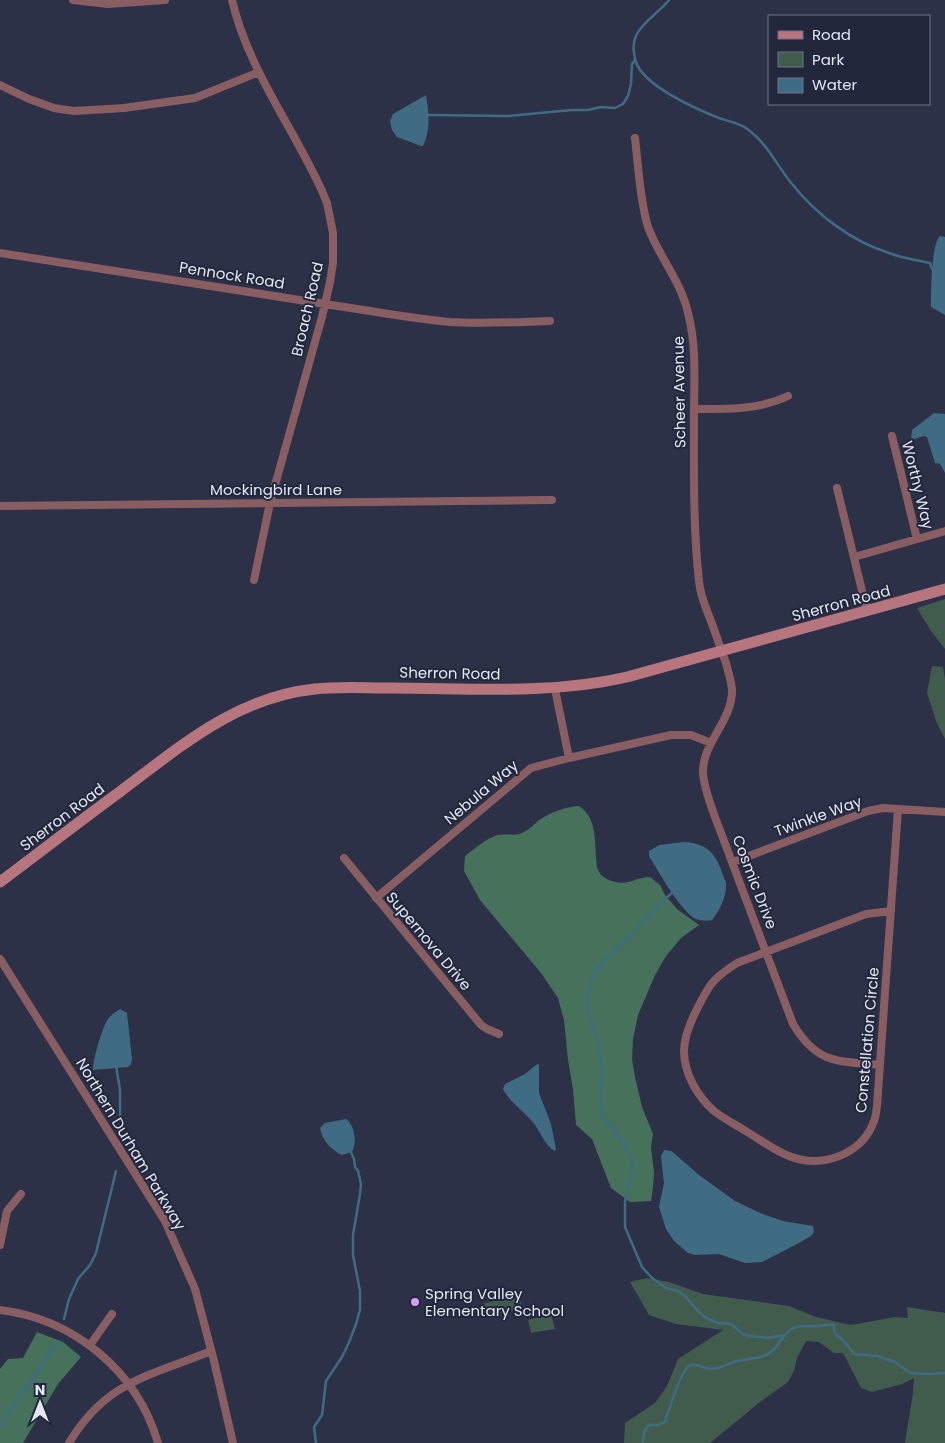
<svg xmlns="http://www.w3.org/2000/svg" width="945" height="1443" viewBox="0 0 945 1443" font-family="Poppins,sans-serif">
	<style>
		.green { fill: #415c4d }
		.forest { fill: #46725b }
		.water { fill: #3f6c83 }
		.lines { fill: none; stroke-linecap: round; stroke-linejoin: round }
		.stream { stroke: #3f6c83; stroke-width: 2.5 }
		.street { stroke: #885e63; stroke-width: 8 }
		.secondary { stroke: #b7767d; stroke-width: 11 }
		.poi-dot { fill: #d79bf9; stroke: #23273c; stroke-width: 2 }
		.labels { text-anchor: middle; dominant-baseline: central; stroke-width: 4; stroke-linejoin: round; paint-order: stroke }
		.street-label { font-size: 15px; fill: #e3e7f5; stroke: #23273c }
		.poi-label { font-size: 15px; fill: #e3e7f5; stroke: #23273c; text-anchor: start }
	</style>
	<rect width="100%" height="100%" fill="#2c3147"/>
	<!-- green -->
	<path class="green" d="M 945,599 L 945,649 L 931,631 L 917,608 Z
		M 932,666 L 943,667 L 945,679 L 945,739 L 936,721 L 927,693 Z
		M 647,1278 L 669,1282 L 703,1294 L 789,1306 L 816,1317 L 851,1325 L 895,1317 L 908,1318 L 907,1307 L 945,1313 L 945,1443 L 905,1443 L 913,1393 L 914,1378 L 902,1384 L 872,1392 L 861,1388 L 843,1353 L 834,1353 L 819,1342 L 806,1341 L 797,1358 L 794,1371 L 788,1382 L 760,1402 L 710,1443 L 624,1443 L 625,1423 L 655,1403 L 667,1386 L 678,1359 L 723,1330 L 676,1324 L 649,1315 L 630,1282 Z
		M 519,1295 L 522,1308 L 485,1317 L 482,1304 Z
		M 551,1314 L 555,1329 L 531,1333 L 528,1320 Z"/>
	<!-- forest -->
	<path class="forest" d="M 579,806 C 596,817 595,839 596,858 C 597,862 596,867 598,870 C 601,877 609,881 616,882 C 629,885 637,877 650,877 L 660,885 L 665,895 L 677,909 L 699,925 L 681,938 L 666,956 L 655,975 L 638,1015 L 633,1039 L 632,1059 L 635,1077 L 642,1107 L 653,1134 L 651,1147 L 654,1173 L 653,1187 L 651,1201 L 630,1202 L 611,1188 L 592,1139 L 576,1125 L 573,1089 L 568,1060 L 564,1020 L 558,998 L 541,973 L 480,900 L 464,871 L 465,856 C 474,849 487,838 498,835 C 507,833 515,837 524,832 C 530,829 534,824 539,820 C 552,812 564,807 579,806 Z
		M 37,1332 L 63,1342 L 81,1357 L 58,1384 L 23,1443 L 0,1443 L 0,1369 L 8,1359 L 23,1358 Z"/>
	<!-- water -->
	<path class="water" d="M 426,95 C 429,113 431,129 423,146 L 421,146 L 397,137 L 392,130 L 390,121 L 393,114 Z
		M 940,236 L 945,237 L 945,315 L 931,307 C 931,294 931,244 940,236 Z
		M 934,413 L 945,414 L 945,473 L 940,464 L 935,463 L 927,437 L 924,436 L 911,440 L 912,430 Z
		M 684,842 C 713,844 717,858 726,883 C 727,896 720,910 712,920 C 707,921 701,921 696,919 C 680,911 659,872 649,856 L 649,851 L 659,845 Z
		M 120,1009 L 127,1013 L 132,1059 L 131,1064 L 128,1067 L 93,1070 C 93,1059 102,1028 108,1019 C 111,1014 116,1012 120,1009 Z
		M 539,1064 L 539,1093 L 551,1124 L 556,1149 L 555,1151 C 546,1147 541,1133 535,1125 C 526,1112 510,1103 503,1089 L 505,1084 L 525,1074 L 536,1065 Z
		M 346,1119 C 355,1126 357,1142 352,1152 L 342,1155 C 331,1150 322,1140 320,1128 L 325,1123 Z
		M 664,1150 L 671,1151 L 675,1154 L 699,1175 L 735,1201 L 760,1213 L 783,1221 L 813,1226 L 814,1232 L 811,1236 L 797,1244 L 762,1262 L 745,1263 L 719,1254 L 695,1255 L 688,1253 L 674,1241 L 666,1229 L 659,1207 L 664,1183 L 661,1156 Z"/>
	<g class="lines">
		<!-- stream -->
		<path class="stream" d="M 669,0 C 653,20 625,29 636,62 C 644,86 696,109 719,118 C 730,122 741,123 750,131 C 768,145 778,167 792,184 C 817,215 851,241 889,253 C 902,258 916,260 930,263 L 932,269 L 935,271
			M 426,115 L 508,116 L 572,110 L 588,110 L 601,107 L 615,108 L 623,104 L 628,96 L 631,84 L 632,64 L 635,60
			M 674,891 L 662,902 L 631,935 L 602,963 L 595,972 L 590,984 L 588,996 L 588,1010 L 598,1043 L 602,1069 L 600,1096 L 602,1116 L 619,1137 L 629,1153 L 633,1164 L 625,1202 L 625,1227 L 642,1267 L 651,1277 L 666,1288 L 678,1291 L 685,1296 L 698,1311 L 706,1318 L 718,1323 L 731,1324 L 743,1334 L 749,1336 L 768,1338 L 785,1335
			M 116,1066 L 120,1090 L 120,1116
			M 64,1319 L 69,1299 L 78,1279 L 90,1265 L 96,1253 L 116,1171
			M 0,1426 L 22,1393 L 32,1381 L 58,1341
			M 316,1443 L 314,1427 L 322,1415 L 326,1381 L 342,1357 L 350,1340 L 356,1324 L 360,1310 L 360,1291 L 353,1255 L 353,1235 L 360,1194 L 361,1184 L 358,1171 L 355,1167 L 354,1159 L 350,1150
			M 643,1443 C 642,1437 645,1429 649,1425 L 658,1425 L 665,1422 C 669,1410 680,1372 689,1366 C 696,1362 704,1369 711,1369 C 720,1369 729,1363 737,1361 C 745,1359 755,1359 763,1356 C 779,1351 780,1335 793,1328 C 801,1325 808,1327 816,1326 C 823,1326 827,1324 834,1325 L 834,1333 L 844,1341 L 854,1354 L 877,1356 L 895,1362 L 910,1373 L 929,1374 L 945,1373"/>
		<!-- street -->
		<path class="street" d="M 73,0 L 108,4 L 165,0
			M 232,0 C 248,69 293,127 322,191 L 327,203 L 333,233 L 333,263 L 330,282 L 322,317 L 270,503 L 254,580
			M 0,85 L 29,99 L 54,108 L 74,111 L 124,108 L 195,98 L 259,72
			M 635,138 C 638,164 640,202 648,227 C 659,257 681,281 688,313 C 697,347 694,383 694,418 C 694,472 693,527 699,581 C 700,596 707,610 712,624 C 717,637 721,650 726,663 C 728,671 731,680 732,689 C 733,721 702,742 703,773 C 704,788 710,803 715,817 L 793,1024 C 817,1064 837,1061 880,1065
			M 0,253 L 389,314 C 409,317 429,320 450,322 C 483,324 517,322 550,321
			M 694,409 C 726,409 759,410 788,396
			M 892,436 L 917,539
			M 837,488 L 867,611
			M 0,506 L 552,500
			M 854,557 L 945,531
			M 555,689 L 569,758
			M 344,858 L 481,1025 L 487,1029 L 499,1034
			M 733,862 L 868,811 L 883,808 L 945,812
			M 376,898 L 531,768 L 569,758 L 671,735 L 691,735 L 711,743
			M 891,911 L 866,914 L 737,963 C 712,979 709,985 696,1011 C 690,1023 684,1037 684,1051 C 684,1073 697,1096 714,1111 C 724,1119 738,1126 749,1133 C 762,1141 775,1151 789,1156 C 821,1169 862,1155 874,1121 C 876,1117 876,1111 877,1106 L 898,809
			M 0,959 L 165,1221 L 195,1289 L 214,1361 L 233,1443
			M 0,1245 L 7,1211 L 21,1194
			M 0,1310 C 74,1319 137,1371 158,1443
			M 90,1345 L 112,1314
			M 69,1443 C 106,1381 150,1376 211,1351"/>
		<!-- secondary -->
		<path class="secondary" d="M 0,882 C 40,852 80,821 121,791 C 181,746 237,697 315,689 C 340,686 365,688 390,688 C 470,688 549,695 627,677 L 945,589"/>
	</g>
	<!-- markers -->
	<circle class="poi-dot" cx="415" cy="1302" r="5"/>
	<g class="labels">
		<!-- street labels -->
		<g class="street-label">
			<text transform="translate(232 275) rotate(9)">Pennock Road</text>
			<text transform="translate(307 309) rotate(-77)">Broach Road</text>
			<text transform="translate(679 392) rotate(-91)">Scheer Avenue</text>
			<text transform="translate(918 485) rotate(76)">Worthy Way</text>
			<text x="276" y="489">Mockingbird Lane</text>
			<text transform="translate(841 603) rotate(-15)">Sherron Road</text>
			<text transform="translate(450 673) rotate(1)">Sherron Road</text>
			<text transform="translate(481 792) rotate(-40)">Nebula Way</text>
			<text transform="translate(818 816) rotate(-20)">Twinkle Way</text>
			<text transform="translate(62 817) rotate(-37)">Sherron Road</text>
			<text transform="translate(755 882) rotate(69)">Cosmic Drive</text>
			<text transform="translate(429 941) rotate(50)">Supernova Drive</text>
			<text transform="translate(867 1040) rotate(-85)">Constellation Circle</text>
			<text transform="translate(131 1144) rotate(59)">Northern Durham Parkway</text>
		</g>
		<!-- poi labels -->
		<g class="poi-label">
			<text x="425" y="1293">Spring Valley<tspan x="425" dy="17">Elementary School</tspan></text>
		</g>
	</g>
	<!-- legend -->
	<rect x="768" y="15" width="162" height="90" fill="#23273c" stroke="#707486"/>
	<rect x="778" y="31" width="25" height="8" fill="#b7767d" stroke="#707486"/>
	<text x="812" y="40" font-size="15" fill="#e3e7f5">Road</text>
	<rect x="778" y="52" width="25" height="15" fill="#415c4d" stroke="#707486"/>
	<text x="812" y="65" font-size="15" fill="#e3e7f5">Park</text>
	<rect x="778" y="78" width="25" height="15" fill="#3f6c83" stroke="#707486"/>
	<text x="812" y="90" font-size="15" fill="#e3e7f5">Water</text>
	<!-- north arrow -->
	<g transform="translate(40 1403)" stroke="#23273c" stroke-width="4" paint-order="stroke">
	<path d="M0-4L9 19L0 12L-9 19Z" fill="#e3e7f5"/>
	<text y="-8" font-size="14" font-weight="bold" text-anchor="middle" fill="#e3e7f5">N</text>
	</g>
</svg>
